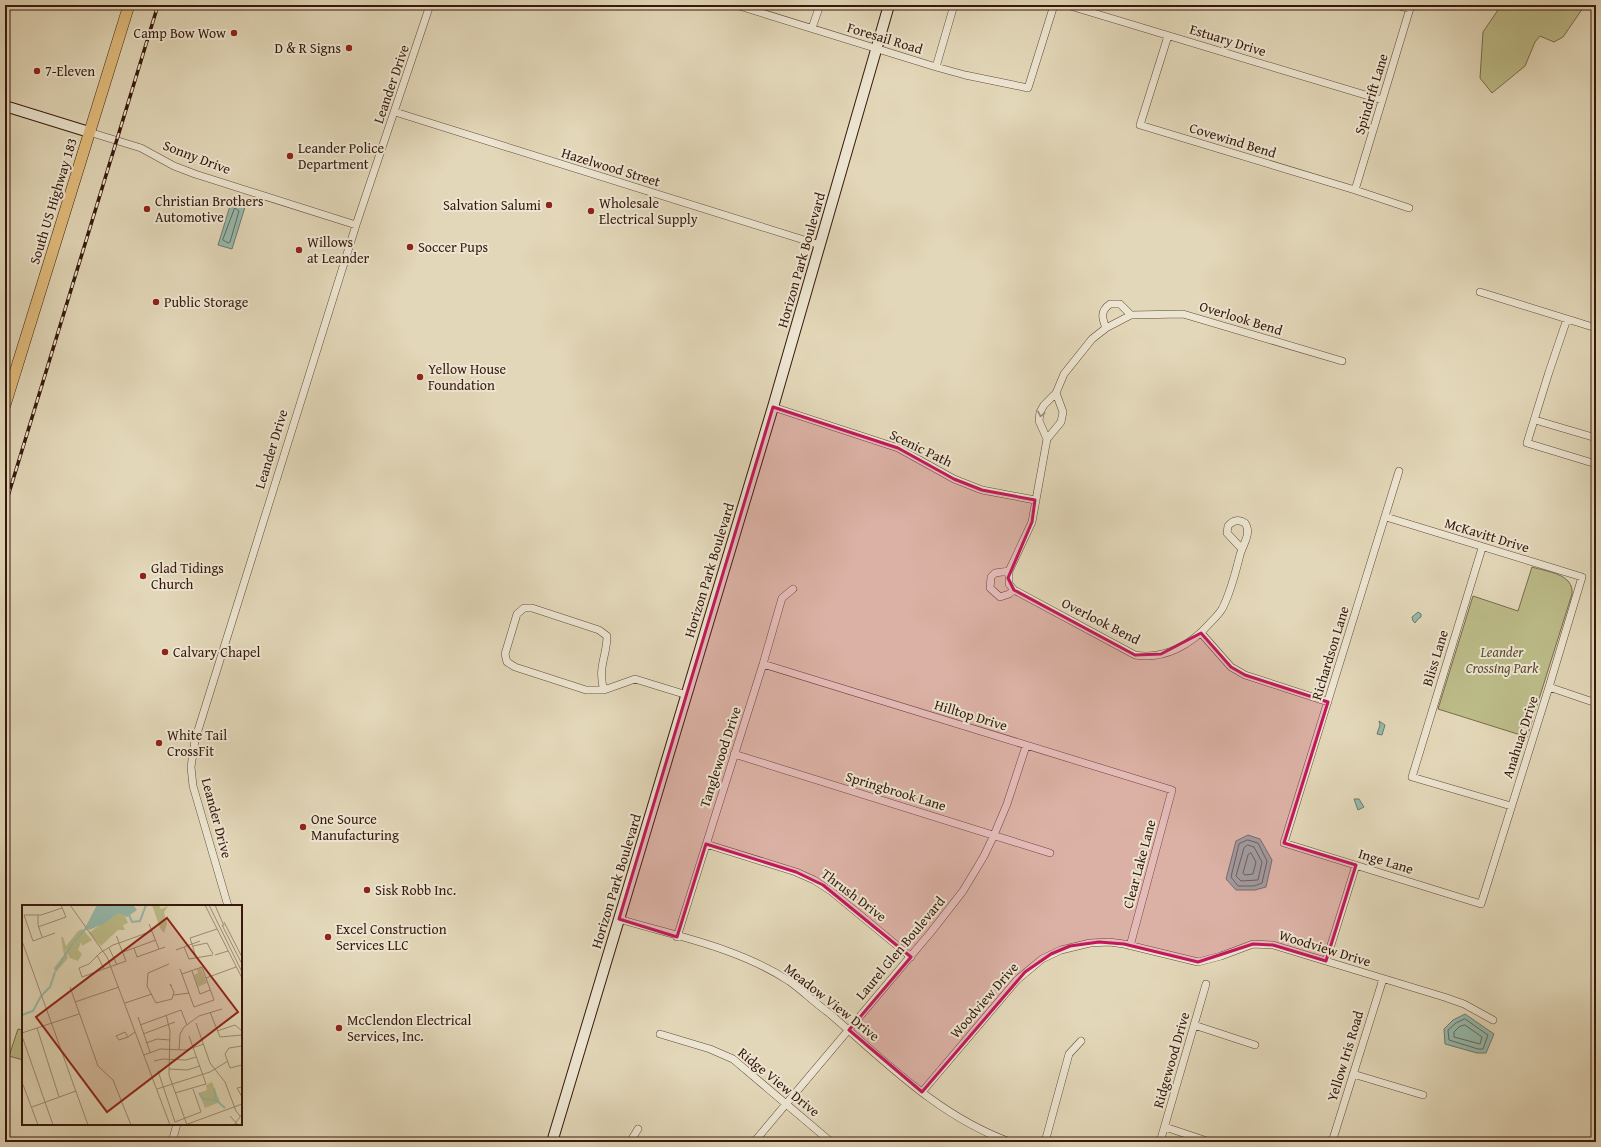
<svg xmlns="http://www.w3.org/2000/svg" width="1601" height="1147" viewBox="0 0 1601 1147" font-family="'Gentium Book Plus',serif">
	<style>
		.green { fill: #bcbc89; stroke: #7a6a4a }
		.water { fill: #95baad; stroke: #6f796c }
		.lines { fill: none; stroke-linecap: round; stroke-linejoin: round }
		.shore { stroke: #66695c; stroke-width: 1 }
		.street-casing { stroke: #624836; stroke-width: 8 }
		.secondary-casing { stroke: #37180b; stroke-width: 12 }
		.primary-casing { stroke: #37180b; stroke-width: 12 }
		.street { stroke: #ece5d1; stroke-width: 7 }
		.secondary { stroke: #ece5d1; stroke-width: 10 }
		.primary { stroke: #e1bc7c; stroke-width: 11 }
		.rail-casing { stroke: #37180b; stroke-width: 3.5 }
		.rail { stroke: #ece5d1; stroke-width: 2; stroke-dasharray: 6; stroke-linecap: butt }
		.oneway { stroke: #9b8978 }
		.marked { fill: #c2185b; fill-opacity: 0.2; stroke: #c2185b; stroke-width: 3; stroke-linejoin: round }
		.poi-dot { fill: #8f2418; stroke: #ece5d1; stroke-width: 1.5 }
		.labels { text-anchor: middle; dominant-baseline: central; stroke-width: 4; stroke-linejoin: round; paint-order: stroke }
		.poi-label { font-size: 14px; fill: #37180b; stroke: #ece5d1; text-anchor: start }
		.street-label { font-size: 14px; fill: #37180b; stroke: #ece5d1 }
		.park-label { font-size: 14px; font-style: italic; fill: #5f4931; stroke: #ece5d1 }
		.inset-river { fill: none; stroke: #95baad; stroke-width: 2 }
		.inset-road { fill: none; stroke: #9e8b73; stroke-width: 1 }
		.view { fill: #8f2418; fill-opacity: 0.15; stroke: #8f2418; stroke-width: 2 }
		.inset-edge { fill: none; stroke: #37180b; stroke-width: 2 }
	</style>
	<rect width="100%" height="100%" fill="#e2d7b8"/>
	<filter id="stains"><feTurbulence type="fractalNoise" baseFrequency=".005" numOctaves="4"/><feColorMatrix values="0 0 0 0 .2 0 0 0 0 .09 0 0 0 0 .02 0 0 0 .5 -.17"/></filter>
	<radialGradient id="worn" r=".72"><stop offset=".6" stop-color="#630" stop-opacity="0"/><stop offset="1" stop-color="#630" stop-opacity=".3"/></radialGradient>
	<!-- green -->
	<path class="green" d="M 1498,5 L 1585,5 L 1563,37 L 1554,42 L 1540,36 L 1535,42 L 1525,66 L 1492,93 L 1480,78 L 1483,32 L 1498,10 Z
		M 1532,567 C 1548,572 1574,574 1572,594 L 1527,737 L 1438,709 L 1473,596 L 1518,611 Z
		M 18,1029 L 23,1030 L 23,1060 L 9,1056 Z"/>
	<!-- water -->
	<path class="water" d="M 234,203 L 245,207 L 232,249 L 218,245 L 230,206 Z
		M 1418,612 L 1421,614 L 1421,617 L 1418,619 L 1415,623 L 1413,621 L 1412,617 Z
		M 1379,721 L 1385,725 L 1382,735 L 1377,734 L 1380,725 Z
		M 1354,799 L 1359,799 L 1364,807 L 1358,810 Z
		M 1248,835 L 1260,839 L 1272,860 L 1266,887 L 1255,890 L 1236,890 L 1226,879 L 1236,841 Z
		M 1465,1014 L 1494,1034 L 1486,1053 L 1477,1053 L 1445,1044 L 1444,1029 L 1453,1020 Z"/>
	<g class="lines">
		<!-- shore -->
		<path class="shore" d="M 235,208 L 239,211 L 230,242 L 228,243 L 223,240 Z
			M 1248,840 L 1258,843 L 1267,861 L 1262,883 L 1254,886 L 1238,886 L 1231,877 L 1239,844 Z
			M 1248,845 L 1254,847 L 1262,862 L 1258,880 L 1241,881 L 1236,876 L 1244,848 Z
			M 1251,853 L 1256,862 L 1253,874 L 1245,875 L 1243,873 L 1248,855 Z
			M 1465,1019 L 1488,1035 L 1483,1049 L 1478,1049 L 1449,1040 L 1448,1030 L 1456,1023 Z
			M 1465,1025 L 1482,1037 L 1480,1044 L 1454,1037 L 1454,1032 L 1459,1027 Z"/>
		<!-- street casing -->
		<g class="street-casing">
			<path id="street" d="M 736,5 L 936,67 L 965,75 L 1028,88 L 1054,5
				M 1067,5 L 1382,100
				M 1396,5 L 1410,9
				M 812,28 L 820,5
				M 1168,36 L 1140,125 L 1355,190 L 1409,208
				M 936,67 L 954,5
				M 395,112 L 820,245
				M 89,132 L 141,148 L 174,166 L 195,174 L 356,225
				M 1355,190 L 1411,5
				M 1480,292 L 1596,328
				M 1567,319 L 1549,372 L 1527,443 L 1596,464
				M 1106,328 C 1102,318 1100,311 1110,304 L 1120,304 L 1131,315
				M 1056,393 L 1063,412 L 1061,422 L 1047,439 L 1032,522 L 1009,571 L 1009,584 L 1014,590 L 1135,655 C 1164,660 1191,645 1210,623 C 1214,619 1219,614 1222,609 C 1231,592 1235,574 1240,555 C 1243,544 1252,533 1245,523 C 1239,519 1233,520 1228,526 L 1227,533 L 1242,549
				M 773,407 L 898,448 L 954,479 L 982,490 L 1035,500
				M 1535,420 L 1596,438
				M 1047,439 L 1039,421 L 1040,412 L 1044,405 L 1056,393 L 1064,374 L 1092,339 L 1106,328 L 1131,315 L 1183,314 L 1342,361
				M 1386,517 L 1582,577 L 1549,687 L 1481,904 L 1284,843 L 1399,471
				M 1482,548 L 1412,777 L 1511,806
				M 1009,571 L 995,573 L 991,577 L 990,588 L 1000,597 L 1009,594 L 1014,590
				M 1201,633 L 1231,667 L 1245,675 L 1328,702
				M 763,664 L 1172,790 L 1130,946
				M 1549,687 L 1596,703
				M 604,690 L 586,690 L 515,667 L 507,662 L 505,654 L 517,614 L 524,608 L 532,608 L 599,630 L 607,636 C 607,656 597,668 604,690 L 635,679 L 687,695
				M 734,754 L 1050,853
				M 706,844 L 796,872 L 814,880 L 831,891 L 911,957
				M 228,906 L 193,786 L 191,767 L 195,740 L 356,225 L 430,5
				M 619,919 C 676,936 739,948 789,981 C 803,991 815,1003 829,1013 C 886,1062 938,1116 1010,1142
				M 677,937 L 763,664 L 782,598 L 793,589
				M 1326,961 L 1356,865
				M 1194,1025 L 1255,1045
				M 660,1034 L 710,1049 L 733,1059 L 831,1142
				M 1353,1074 L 1423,1095
				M 922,1092 L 1017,980 L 1042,959 L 1061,950 L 1090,943 L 1109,942 L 1124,944 L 1198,962 L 1221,956 L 1253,944 L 1273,945 L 1444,997 L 1464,1004 L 1493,1020
				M 1165,1127 L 1210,1142
				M 172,1142 L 177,1124
				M 630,1142 L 638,1129
				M 754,1142 L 931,932 L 963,891 L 984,856 L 994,835 L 1007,804 L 1026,746
				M 1045,1142 L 1069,1054 L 1081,1041
				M 1160,1142 L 1206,984
				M 1332,1142 L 1383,979"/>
		</g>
		<!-- secondary casing -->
		<g class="secondary-casing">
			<path id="secondary" d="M 5,106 L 89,132
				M 552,1142 L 773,407 L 889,5"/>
		</g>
		<!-- primary casing -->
		<g class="primary-casing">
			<path id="primary" d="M 5,405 L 129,5"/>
		</g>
		<!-- street -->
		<use href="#street" class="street"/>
		<!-- secondary -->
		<use href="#secondary" class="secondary"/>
		<!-- primary -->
		<use href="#primary" class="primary"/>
		<!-- rail casing -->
		<g class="rail-casing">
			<path id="rail" d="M 5,506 L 158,5"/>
		</g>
		<!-- rail -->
		<use href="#rail" class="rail"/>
	</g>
	<!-- one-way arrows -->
	<defs><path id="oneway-chevron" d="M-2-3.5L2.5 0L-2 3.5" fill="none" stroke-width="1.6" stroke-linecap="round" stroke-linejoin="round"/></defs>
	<use class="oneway" href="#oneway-chevron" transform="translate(1041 414) rotate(102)"/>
	<!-- marked area -->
	<path class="marked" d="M 773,407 L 898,448 L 954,479 L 982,490 L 1035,500 L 1032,522 L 1008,578 L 1014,590 L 1135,655 L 1161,654 L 1201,633 L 1231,667 L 1245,675 L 1328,702 L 1284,843 L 1356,865 L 1326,961 L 1273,945 L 1253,944 L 1198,962 L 1124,944 L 1099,942 L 1070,946 L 1051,954 L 1025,972 L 922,1092 L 849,1030 L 911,957 L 823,885 L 796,872 L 706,844 L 677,937 L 619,919 Z"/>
	<!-- markers -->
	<g class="poi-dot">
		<circle cx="234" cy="33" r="4"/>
		<circle cx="349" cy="48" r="4"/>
		<circle cx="37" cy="71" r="4"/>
		<circle cx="290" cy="156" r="4"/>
		<circle cx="549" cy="205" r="4"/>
		<circle cx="147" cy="209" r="4"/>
		<circle cx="591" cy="211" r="4"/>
		<circle cx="410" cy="247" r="4"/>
		<circle cx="299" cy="250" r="4"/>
		<circle cx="156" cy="302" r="4"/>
		<circle cx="420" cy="377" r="4"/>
		<circle cx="143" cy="576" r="4"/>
		<circle cx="165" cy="652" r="4"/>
		<circle cx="159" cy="743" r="4"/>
		<circle cx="303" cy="827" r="4"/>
		<circle cx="367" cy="890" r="4"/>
		<circle cx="328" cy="937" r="4"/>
		<circle cx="339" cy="1028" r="4"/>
	</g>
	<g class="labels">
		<!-- poi labels -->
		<g class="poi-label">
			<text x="226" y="33" text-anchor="end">Camp Bow Wow</text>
			<text x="341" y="48" text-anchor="end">D &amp; R Signs</text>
			<text x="45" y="71">7-Eleven</text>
			<text x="298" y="148">Leander Police<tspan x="298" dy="16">Department</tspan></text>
			<text x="155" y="201">Christian Brothers<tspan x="155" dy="16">Automotive</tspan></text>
			<text x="599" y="203">Wholesale<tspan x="599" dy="16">Electrical Supply</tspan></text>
			<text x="541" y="205" text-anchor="end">Salvation Salumi</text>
			<text x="307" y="242">Willows<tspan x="307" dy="16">at Leander</tspan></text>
			<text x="418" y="247">Soccer Pups</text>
			<text x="164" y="302">Public Storage</text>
			<text x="428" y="369">Yellow House<tspan x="428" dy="16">Foundation</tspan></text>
			<text x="151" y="568">Glad Tidings<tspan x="151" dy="16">Church</tspan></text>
			<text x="173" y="652">Calvary Chapel</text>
			<text x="167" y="735">White Tail<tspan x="167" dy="16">CrossFit</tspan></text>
			<text x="311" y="819">One Source<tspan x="311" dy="16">Manufacturing</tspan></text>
			<text x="375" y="890">Sisk Robb Inc.</text>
			<text x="336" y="929">Excel Construction<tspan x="336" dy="16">Services LLC</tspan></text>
			<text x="347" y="1020">McClendon Electrical<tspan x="347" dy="16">Services, Inc.</tspan></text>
		</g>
		<!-- street labels -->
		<g class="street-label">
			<text transform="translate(885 38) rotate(17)">Foresail Road</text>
			<text transform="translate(1228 40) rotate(17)">Estuary Drive</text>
			<text transform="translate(391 84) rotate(-71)">Leander Drive</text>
			<text transform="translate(1371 94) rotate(-73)">Spindrift Lane</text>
			<text transform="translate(1233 140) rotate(17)">Covewind Bend</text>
			<text transform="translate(197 157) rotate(21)">Sonny Drive</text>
			<text transform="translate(611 167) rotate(17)">Hazelwood Street</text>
			<text transform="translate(53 201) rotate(-73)">South US Highway 183</text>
			<text transform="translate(801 260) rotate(-74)">Horizon Park Boulevard</text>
			<text transform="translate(1241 318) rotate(17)">Overlook Bend</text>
			<text transform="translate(921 448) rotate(26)">Scenic Path</text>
			<text transform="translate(271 449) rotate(-73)">Leander Drive</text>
			<text transform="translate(1487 535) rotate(17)">McKavitt Drive</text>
			<text transform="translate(709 570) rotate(-73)">Horizon Park Boulevard</text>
			<text transform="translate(1101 621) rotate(27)">Overlook Bend</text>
			<text transform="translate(1330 653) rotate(-73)">Richardson Lane</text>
			<text transform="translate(1435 658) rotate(-73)">Bliss Lane</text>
			<text transform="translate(971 715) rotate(17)">Hilltop Drive</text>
			<text transform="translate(1520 737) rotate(-72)">Anahuac Drive</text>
			<text transform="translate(720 757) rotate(-72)">Tanglewood Drive</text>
			<text transform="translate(896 791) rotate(17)">Springbrook Lane</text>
			<text transform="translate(217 818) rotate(75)">Leander Drive</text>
			<text transform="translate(1386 861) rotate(17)">Inge Lane</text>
			<text transform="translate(1139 864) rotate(-75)">Clear Lake Lane</text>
			<text transform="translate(616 881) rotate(-73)">Horizon Park Boulevard</text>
			<text transform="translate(854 895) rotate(37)">Thrush Drive</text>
			<text transform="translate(900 948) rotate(-50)">Laurel Glen Boulevard</text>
			<text transform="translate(1325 948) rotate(17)">Woodview Drive</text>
			<text transform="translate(984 1000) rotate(-49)">Woodview Drive</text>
			<text transform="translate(832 1002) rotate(38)">Meadow View Drive</text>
			<text transform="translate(1345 1056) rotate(-73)">Yellow Iris Road</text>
			<text transform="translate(1171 1060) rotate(-74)">Ridgewood Drive</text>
			<text transform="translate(779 1082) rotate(39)">Ridge View Drive</text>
		</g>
		<!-- park labels -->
		<g class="park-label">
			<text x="1502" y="652">Leander<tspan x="1502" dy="16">Crossing Park</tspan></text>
		</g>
	</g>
	<!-- overview -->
	<g transform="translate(22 905)">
		<rect width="220" height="220" fill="#e2d7b8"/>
		<path d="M 130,0 L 137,0 L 139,4 L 146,1 L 142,7 L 145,19 L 142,28 L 138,23 ZM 97,6 L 103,11 L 106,18 L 101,20 L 103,25 L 96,25 L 79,41 L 67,28 ZM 60,24 L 70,35 L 60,41 L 59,37 L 56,45 L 60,49 L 56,56 L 48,53 L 43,44 L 46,53 L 34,67 L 32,63 L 42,50 L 39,32 L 41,32 L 44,41 L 56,26 ZM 179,63 L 185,78 L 176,82 L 172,70 L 176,68 L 175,64 ZM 190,177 L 198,197 L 183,203 L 177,188 L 185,185 L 184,180 Z" fill="#bcbc89"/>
		<path d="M 75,0 L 111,0 L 115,5 L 105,12 L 97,8 L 83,18 L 67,25 L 64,21 Z" fill="#95baad"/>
		<path class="inset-river" d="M 107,10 L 110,17 L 118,16 L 124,0M 52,37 L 66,21M 33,66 L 51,38M 0,110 L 11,106 L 19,91 L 28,82 L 33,67M 192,183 L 194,195M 177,188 L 181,194 L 195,196 L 203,203"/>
		<path class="inset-road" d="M 48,0 L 85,52 L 148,220M 183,0 L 220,73M 187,0 L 220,67M 193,0 L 202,21M 16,10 L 16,20 L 20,32M 202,17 L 220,52M 127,19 L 137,44M 200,20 L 220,59M 16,22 L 44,12 L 39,0M 33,28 L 11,36 L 2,10 L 19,10 L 40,3M 94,31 L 95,32 L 97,38 L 104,56 L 60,72 L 57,63 L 67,59 L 78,48 L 91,40 L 97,38 L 130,26M 0,36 L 66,220M 171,41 L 185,38 L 191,49M 162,42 L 167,54 L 191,50M 87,43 L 95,60M 112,43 L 115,52 L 143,42M 154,45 L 178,36M 101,47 L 134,35M 173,49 L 168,33 L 195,24M 75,50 L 82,64M 193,50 L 206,46M 147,59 L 126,68 L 125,81 L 134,98 L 150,94 L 152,87 L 148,79 L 150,81M 158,64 L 172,102 L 192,95 L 180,62 L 160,69M 170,66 L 178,89 L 188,85M 184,73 L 214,62M 48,82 L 76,161 L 91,175 L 109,220M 152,90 L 167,88M 53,97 L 97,82M 103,98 L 130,89M 188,107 L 198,132 L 220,130M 144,110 L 148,126 L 147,170 L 165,220M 116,112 L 128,147M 174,118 L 188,158 L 203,177 L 214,206 L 218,211M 118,120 L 159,105 L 165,120M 15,123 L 37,192M 195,126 L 213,120 L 220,126M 0,128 L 57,109M 121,129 L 153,117M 0,131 L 31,220M 106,132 L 97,135 L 94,131 L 103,127 L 106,132 L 113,127M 124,138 L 135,134 L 148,135M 220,141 L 207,143 L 203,149 L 208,163 L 220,160M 157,145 L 158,129 L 162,122 L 177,111 L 200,104M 122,150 L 138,144 L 164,145 L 182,139M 132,156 L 141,154 L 164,155 L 174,152M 147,164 L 165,165 L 178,161M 136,166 L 153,217 L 179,207 L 171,184M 0,177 L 16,220M 220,182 L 215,183 L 220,192M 135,184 L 188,167 L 206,156M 153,188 L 184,179 L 167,131M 10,202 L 54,186M 208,211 L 216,220M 163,220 L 220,199M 212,220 L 220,209"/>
		<path class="view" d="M 145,13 L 216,107 L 85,207 L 14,112 Z"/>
		<rect width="220" height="220" class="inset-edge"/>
	</g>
	<!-- margin -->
	<rect width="1601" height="1147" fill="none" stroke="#e2d7b8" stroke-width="20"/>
	<rect x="6" y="6" width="1589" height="1135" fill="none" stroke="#37180b" stroke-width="2"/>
	<rect x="10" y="10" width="1581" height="1127" fill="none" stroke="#37180b"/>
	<rect width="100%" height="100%" filter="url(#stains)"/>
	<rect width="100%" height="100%" fill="url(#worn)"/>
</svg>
